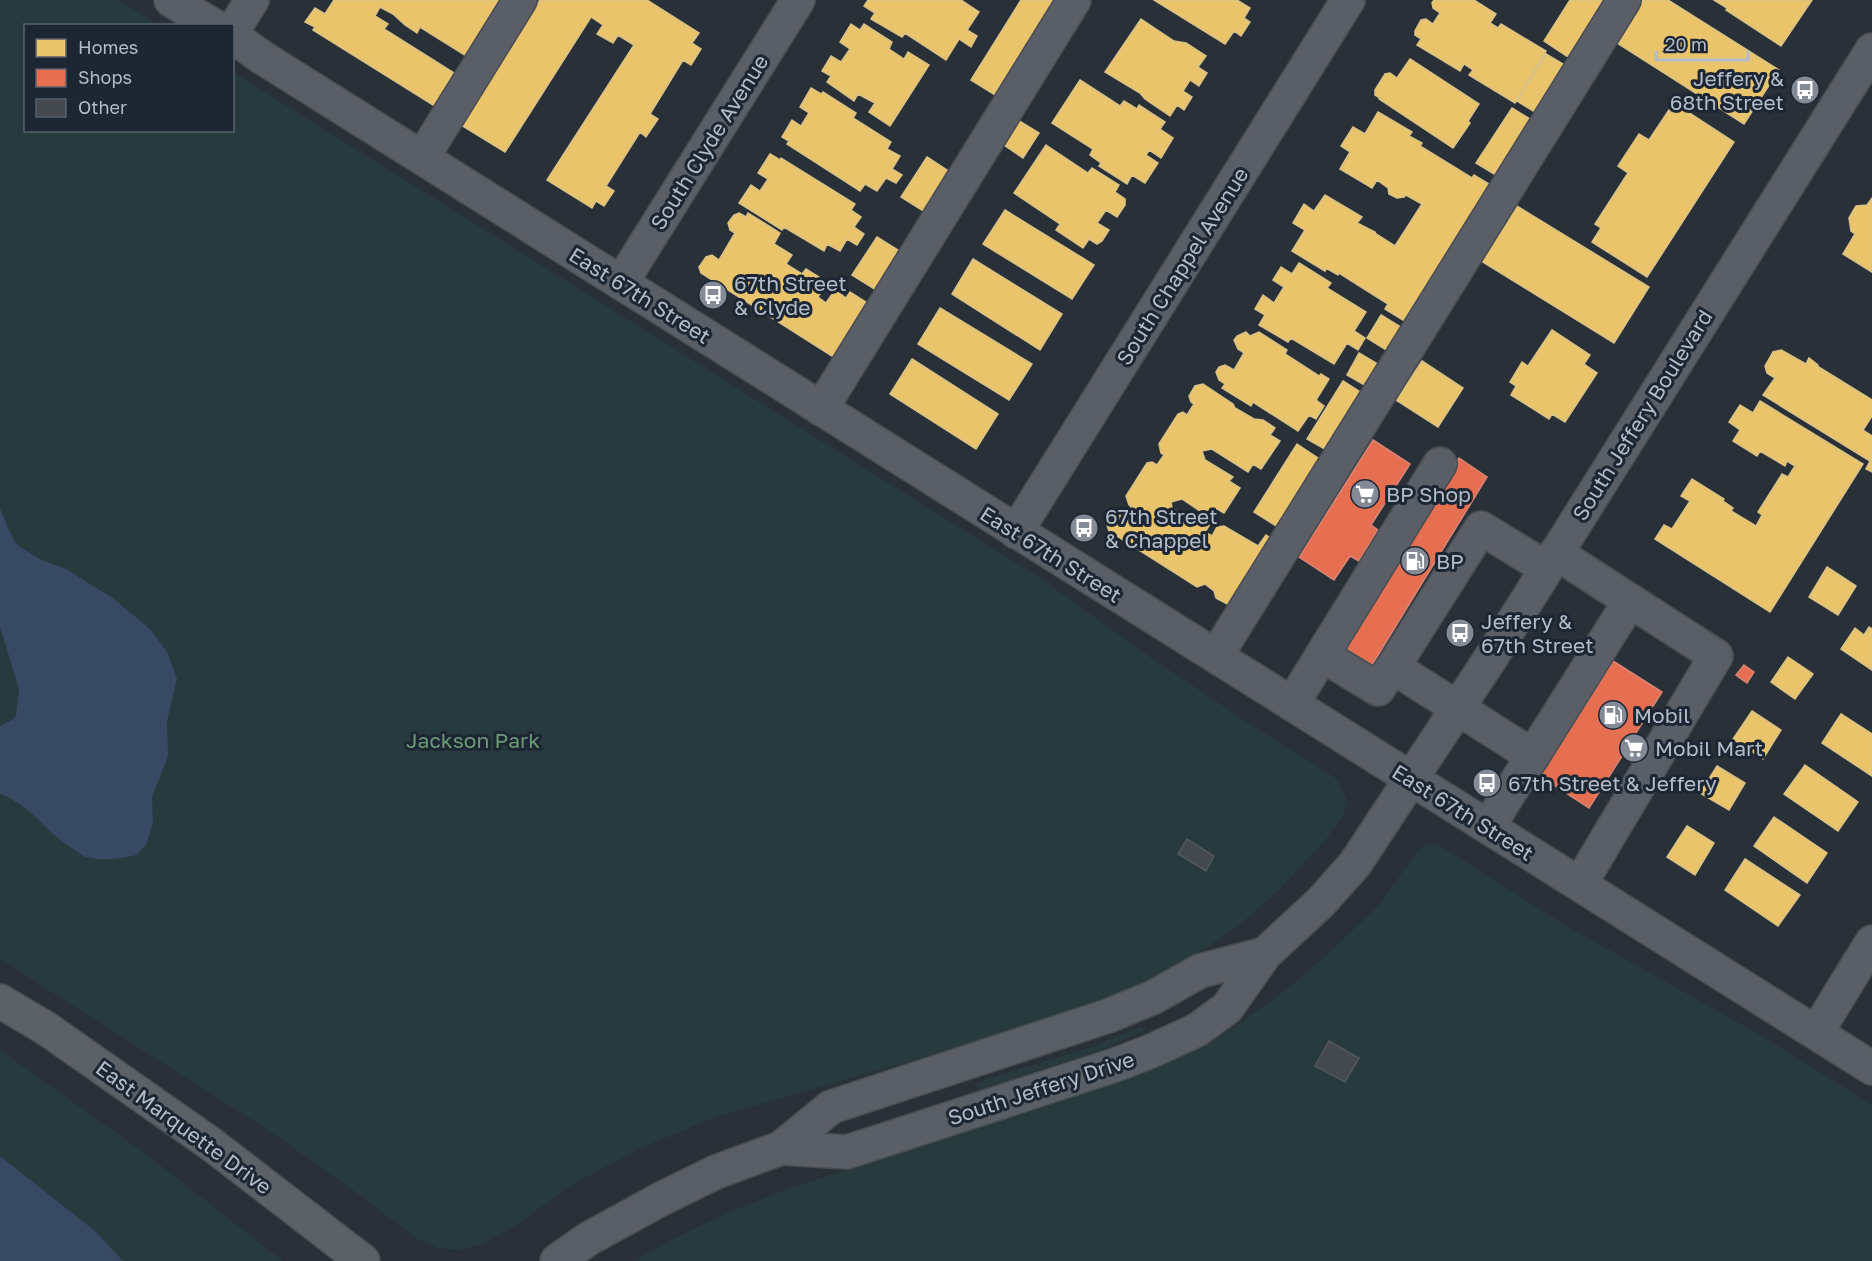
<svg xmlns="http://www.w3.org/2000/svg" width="1872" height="1261" viewBox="0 0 1872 1261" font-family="'Golos Text',sans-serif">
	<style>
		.green { fill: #273a3e }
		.water { fill: #384963 }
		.homes { fill: #e9c46a; stroke: #d9c286; stroke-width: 1.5 }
		.shops { fill: #e76f51; stroke: #d88675; stroke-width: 1.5 }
		.building { fill: #444950; stroke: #52575f; stroke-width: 1.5 }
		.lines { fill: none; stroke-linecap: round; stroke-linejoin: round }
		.minor-casing { stroke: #484c53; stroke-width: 36 }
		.major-casing { stroke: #484c55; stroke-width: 36 }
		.minor { stroke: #5a5e66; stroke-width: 33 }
		.major { stroke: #5c6168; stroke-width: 33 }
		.labels { text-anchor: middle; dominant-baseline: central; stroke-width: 6; stroke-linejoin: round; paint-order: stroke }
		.poi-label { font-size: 21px; fill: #b4bcc9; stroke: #1d2633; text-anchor: start }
		.street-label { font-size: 21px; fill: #b4bcc9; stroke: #1d2633 }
		.park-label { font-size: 21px; fill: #6b9a76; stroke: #1d2633 }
	</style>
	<rect width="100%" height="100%" fill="#2a3038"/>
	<!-- green -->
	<path class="green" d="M 0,0 L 118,0 L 159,25 L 26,26 L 26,130 L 232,130 L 233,72 L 1040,578 L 1150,657 L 1247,722 L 1337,779 L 1346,798 L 1346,805 L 1344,814 L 1327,838 L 1277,892 L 1238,926 L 1182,964 L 1142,988 L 1060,1018 L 719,1116 L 645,1146 L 575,1183 L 509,1230 L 480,1245 L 457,1250 L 438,1248 L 416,1238 L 354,1191 L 274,1134 L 0,959 Z
		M 1437,844 L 1565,925 L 1762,1036 L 1872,1105 L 1872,1261 L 634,1261 L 669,1241 L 727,1213 L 790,1188 L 1046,1107 L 1154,1069 L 1212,1041 L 1244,1020 L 1282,993 L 1331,951 L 1381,903 L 1417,851 L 1424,845 Z
		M 1140,1027 L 1143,1028 L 1143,1031 L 1104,1049 L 981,1089 L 977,1088 L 976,1085 L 978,1082 L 1092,1047 Z
		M 0,1050 L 150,1157 L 283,1261 L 0,1261 Z"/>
	<!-- water -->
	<path class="water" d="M 0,508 L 10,533 L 18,546 L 42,560 L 66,569 L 114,599 L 151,630 L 167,652 L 177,679 L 167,721 L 168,756 L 152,797 L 153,823 L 146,845 L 137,855 C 120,858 103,862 86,857 C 81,855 75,850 70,847 C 45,831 29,804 0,794 L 0,726 L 12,720 L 16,715 L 19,689 L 0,627 Z
		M 0,1156 L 95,1231 L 123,1261 L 0,1261 Z"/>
	<!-- homes -->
	<path class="homes" d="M 334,0 L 508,0 L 471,59 L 420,27 L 417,33 L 405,25 L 393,14 L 380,7 L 375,16 L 388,24 L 384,29 L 462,78 L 441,110 L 313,30 L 315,27 L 305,22 L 315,8 L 325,14 Z
		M 540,0 L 647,0 L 699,33 L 692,43 L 701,49 L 691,65 L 683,60 L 650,114 L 658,119 L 646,137 L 640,132 L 606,186 L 614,191 L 604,206 L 596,201 L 592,208 L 547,180 L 634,45 L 618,35 L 613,43 L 597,34 L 603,25 L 591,17 L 505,152 L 461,125 Z
		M 868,0 L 961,0 L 979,12 L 967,30 L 977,36 L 971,47 L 959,39 L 946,60 L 905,33 L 902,37 L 871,19 L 875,13 L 864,6 Z
		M 1021,0 L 1055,0 L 995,95 L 971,80 Z
		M 1154,0 L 1237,0 L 1250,8 L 1244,18 L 1250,22 L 1241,36 L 1234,31 L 1225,44 Z
		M 1434,0 L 1474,0 L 1496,14 L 1490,23 L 1498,28 L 1501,24 L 1546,51 L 1515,103 L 1469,75 L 1473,70 L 1464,64 L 1460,71 L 1417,45 L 1421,39 L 1415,35 L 1415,31 L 1421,20 L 1426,19 L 1433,24 L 1440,13 L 1433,8 L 1432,3 Z
		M 1570,0 L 1608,0 L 1571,59 L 1544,41 Z
		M 1640,0 L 1668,0 L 1779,70 L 1744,124 L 1614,41 Z
		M 1714,0 L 1812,0 L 1781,46 L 1726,10 L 1727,8 Z
		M 1141,19 L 1174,41 L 1186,43 L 1206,56 L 1198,67 L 1207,73 L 1199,86 L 1190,80 L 1183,91 L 1192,97 L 1184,110 L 1177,105 L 1170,116 L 1145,99 L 1140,93 L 1105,72 Z
		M 851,24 L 860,30 L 864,24 L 892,42 L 889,49 L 904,59 L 908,52 L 929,65 L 890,126 L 869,112 L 875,103 L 858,94 L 854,101 L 827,82 L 831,76 L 822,71 L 831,56 L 841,62 L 850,49 L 840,42 Z
		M 1546,54 L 1568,67 L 1538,114 L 1517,101 Z
		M 1410,59 L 1479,104 L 1468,121 L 1470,123 L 1453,148 L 1379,99 L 1380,98 L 1375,95 L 1375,90 L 1385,74 L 1390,73 L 1397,78 Z
		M 1080,80 L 1120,106 L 1124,101 L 1137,109 L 1139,105 L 1165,122 L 1160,129 L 1173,138 L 1161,158 L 1149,150 L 1146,155 L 1158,163 L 1145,183 L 1132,175 L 1127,184 L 1099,166 L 1101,163 L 1090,155 L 1093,149 L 1052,123 Z
		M 811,88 L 821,94 L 823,92 L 856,113 L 853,118 L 891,142 L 887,149 L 900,156 L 892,169 L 902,175 L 896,183 L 886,178 L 877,191 L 865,184 L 860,191 L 787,144 L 789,141 L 782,137 L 792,120 L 801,126 L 809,113 L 800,107 Z
		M 1677,105 L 1734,142 L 1647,277 L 1592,242 L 1601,228 L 1595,224 L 1628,173 L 1618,166 L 1639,134 L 1649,140 L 1669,110 L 1672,113 Z
		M 1512,108 L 1535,122 L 1499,177 L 1476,163 Z
		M 1378,112 L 1412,132 L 1409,136 L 1422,143 L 1420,146 L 1472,178 L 1474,175 L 1494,187 L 1406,322 L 1385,309 L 1388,304 L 1339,273 L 1338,275 L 1326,268 L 1325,271 L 1292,251 L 1305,230 L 1293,223 L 1304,204 L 1314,211 L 1325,195 L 1362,217 L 1357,223 L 1375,232 L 1376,234 L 1395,246 L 1422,204 L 1406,195 L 1404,197 L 1397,198 L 1389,194 L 1388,188 L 1377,180 L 1372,188 L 1340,169 L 1350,152 L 1341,146 L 1353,127 L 1365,134 Z
		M 1016,119 L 1039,133 L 1023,158 L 1001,143 Z
		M 1046,145 L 1088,173 L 1092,168 L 1119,185 L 1115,192 L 1125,199 L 1125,205 L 1117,217 L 1106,210 L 1097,223 L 1109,230 L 1102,241 L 1097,244 L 1089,239 L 1083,248 L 1056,230 L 1060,224 L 1014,193 Z
		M 770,154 L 780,160 L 781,158 L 855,204 L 851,210 L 861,217 L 854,227 L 864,234 L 857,245 L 847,239 L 840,251 L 827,244 L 824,251 L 784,227 L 782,230 L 739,203 L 751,185 L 760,191 L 768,179 L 758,173 Z
		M 927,157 L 950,172 L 925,212 L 901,197 Z
		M 1872,198 L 1872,272 L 1843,254 L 1855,234 L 1851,231 L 1849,218 L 1856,206 L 1867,205 Z
		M 1512,203 L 1649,287 L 1614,343 L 1478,259 Z
		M 1005,210 L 1094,265 L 1072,299 L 983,244 Z
		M 739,213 L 746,217 L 748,213 L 780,233 L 774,244 L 792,255 L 786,264 L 802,274 L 806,269 L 827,282 L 818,297 L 826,303 L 835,290 L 846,298 L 850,292 L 869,304 L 835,358 L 701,273 L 699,267 L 706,257 L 712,255 L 719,260 L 735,233 L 730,230 L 728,223 L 734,215 Z
		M 877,237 L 901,252 L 876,290 L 852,275 Z
		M 973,259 L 1062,314 L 1040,350 L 952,294 Z
		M 1299,263 L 1331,283 L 1327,288 L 1366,312 L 1354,331 L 1365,338 L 1358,350 L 1347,343 L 1334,364 L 1291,338 L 1288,342 L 1259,325 L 1265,315 L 1255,309 L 1263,295 L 1274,303 L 1284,287 L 1273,280 L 1281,267 L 1292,274 Z
		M 940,308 L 1032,364 L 1009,400 L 918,344 Z
		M 1381,315 L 1404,329 L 1391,353 L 1367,338 Z
		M 1552,330 L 1590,355 L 1584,364 L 1597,373 L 1565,422 L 1552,414 L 1549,419 L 1511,395 L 1516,386 L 1510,382 L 1522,362 L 1528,366 Z
		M 1246,332 L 1250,336 L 1259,332 L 1287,350 L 1285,354 L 1319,376 L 1321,374 L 1329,379 L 1316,400 L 1324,406 L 1316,419 L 1309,415 L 1298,431 L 1253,402 L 1251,406 L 1222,388 L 1225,384 L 1219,380 L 1216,372 L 1219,367 L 1225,365 L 1234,370 L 1244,353 L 1238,349 L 1234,340 L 1237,336 Z
		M 1781,350 L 1806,364 L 1809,358 L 1818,365 L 1817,366 L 1872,400 L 1872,416 L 1863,430 L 1872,436 L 1872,472 L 1866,469 L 1870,461 L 1763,395 L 1775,378 L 1767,373 L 1765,366 L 1773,352 Z
		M 1359,353 L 1381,366 L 1368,387 L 1347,375 Z
		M 912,359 L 998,414 L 976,449 L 890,394 Z
		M 1422,361 L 1463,388 L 1438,427 L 1396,400 Z
		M 1343,381 L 1365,395 L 1330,452 L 1307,439 Z
		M 1203,384 L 1233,404 L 1235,408 L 1254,419 L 1263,420 L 1275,428 L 1270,435 L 1280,441 L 1261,469 L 1253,464 L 1248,472 L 1212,449 L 1202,451 L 1205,460 L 1233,477 L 1229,481 L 1240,488 L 1224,513 L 1215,508 L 1209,517 L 1182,499 L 1171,502 L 1172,508 L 1197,523 L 1200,518 L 1210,524 L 1205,532 L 1212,536 L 1217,527 L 1224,526 L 1258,546 L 1266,535 L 1276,542 L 1229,605 L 1216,598 L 1214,591 L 1205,584 L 1197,587 L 1109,531 L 1107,525 L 1117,512 L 1120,511 L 1126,515 L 1131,506 L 1129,505 L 1126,496 L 1147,463 L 1152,462 L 1157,465 L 1164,455 L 1161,453 L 1159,444 L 1178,414 L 1183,412 L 1187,415 L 1194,404 L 1191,402 L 1189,396 L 1195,386 Z
		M 1760,401 L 1863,464 L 1770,612 L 1655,539 L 1664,525 L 1672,529 L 1690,501 L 1681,496 L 1692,479 L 1724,499 L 1723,501 L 1733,508 L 1731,511 L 1756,526 L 1762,515 L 1758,512 L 1782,474 L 1788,477 L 1795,466 L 1787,461 L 1785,466 L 1760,451 L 1757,456 L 1733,441 L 1740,430 L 1729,422 L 1740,405 L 1753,413 Z
		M 1297,444 L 1321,460 L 1278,527 L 1254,512 Z
		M 1827,567 L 1856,586 L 1838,615 L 1809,597 Z
		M 1869,627 L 1872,629 L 1872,670 L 1841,649 L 1855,628 L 1864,635 Z
		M 1788,657 L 1813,674 L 1795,699 L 1771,682 Z
		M 1752,711 L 1781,730 L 1763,759 L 1733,739 Z
		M 1841,714 L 1872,734 L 1872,776 L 1822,743 Z
		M 1805,765 L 1858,802 L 1838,831 L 1784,794 Z
		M 1717,766 L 1745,783 L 1729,810 L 1700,793 Z
		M 1774,817 L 1827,853 L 1807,883 L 1754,846 Z
		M 1687,826 L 1714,843 L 1695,875 L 1667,857 Z
		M 1745,859 L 1800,895 L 1778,926 L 1725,890 Z"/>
	<!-- shops -->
	<path class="shops" d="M 1373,440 L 1410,464 L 1371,525 L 1378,530 L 1359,561 L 1350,556 L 1334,580 L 1299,557 Z
		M 1459,458 L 1487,477 L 1372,665 L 1341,646 Z
		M 1613,661 L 1662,692 L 1632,739 L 1643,746 L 1633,763 L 1622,756 L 1589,808 L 1540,776 Z
		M 1744,665 L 1754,672 L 1747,683 L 1736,675 Z"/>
	<!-- building -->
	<path class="building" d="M 1187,839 L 1214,856 L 1206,871 L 1178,854 Z
		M 1329,1041 L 1359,1058 L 1345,1082 L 1315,1066 Z"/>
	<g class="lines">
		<!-- minor casing -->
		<g class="minor-casing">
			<path id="minor" d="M 171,0 L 214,26
				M 232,32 L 252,0
				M 232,36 L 263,58 L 1872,1068
				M 422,158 L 520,0
				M 621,283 L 798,0
				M 821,409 L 1074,0
				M 1016,532 L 1348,0
				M 1556,553 L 1716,656 L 1580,884
				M 1322,655 L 1378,689 L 1393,667 L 1533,756
				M 1216,656 L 1624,0
				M 1393,667 L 1481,528 L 1546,568
				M 1292,704 L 1440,464
				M 1488,827 L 1630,601
				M 1816,1033 L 1872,942
				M 781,1148 L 847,1152 L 1115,1065 L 1149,1052 L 1197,1030 L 1227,1008 L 1265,954 L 1321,902 L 1355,864 L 1492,656 L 1872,50
				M 557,1261 L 588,1239 L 661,1199 L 716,1172 L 781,1148 L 831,1107 L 1108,1016 L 1154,997 L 1200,971 L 1265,954"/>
		</g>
		<!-- major casing -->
		<g class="major-casing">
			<path id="major" d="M 0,1001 L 47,1029 L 211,1144 L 363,1261"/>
		</g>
		<!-- minor -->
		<use href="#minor" class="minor"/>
		<!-- major -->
		<use href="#major" class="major"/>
	</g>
	<!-- icons -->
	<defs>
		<g id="bus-disc" transform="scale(1.5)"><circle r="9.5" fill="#848b96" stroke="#1d2633"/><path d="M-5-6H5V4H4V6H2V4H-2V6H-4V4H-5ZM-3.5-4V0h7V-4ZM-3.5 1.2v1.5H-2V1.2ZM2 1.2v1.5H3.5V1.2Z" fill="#fff"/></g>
		<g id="supermarket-disc" transform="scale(1.5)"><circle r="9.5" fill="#848b96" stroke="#1d2633"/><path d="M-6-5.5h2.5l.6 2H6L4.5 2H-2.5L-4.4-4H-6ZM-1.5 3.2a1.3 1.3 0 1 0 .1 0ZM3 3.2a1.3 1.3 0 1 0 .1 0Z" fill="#fff"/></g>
		<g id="fuel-disc" transform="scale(1.5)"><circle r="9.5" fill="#848b96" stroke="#1d2633"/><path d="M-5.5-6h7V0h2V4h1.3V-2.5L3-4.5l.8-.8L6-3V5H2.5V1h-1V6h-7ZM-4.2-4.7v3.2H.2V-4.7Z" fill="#fff"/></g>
	</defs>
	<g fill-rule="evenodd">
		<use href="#bus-disc" x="1805" y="90"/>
		<use href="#bus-disc" x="713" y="295"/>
		<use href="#supermarket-disc" x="1365" y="494"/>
		<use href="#bus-disc" x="1084" y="528"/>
		<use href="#fuel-disc" x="1415" y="561"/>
		<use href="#bus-disc" x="1460" y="633"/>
		<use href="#fuel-disc" x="1613" y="715"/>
		<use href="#supermarket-disc" x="1634" y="748"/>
		<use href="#bus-disc" x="1487" y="783"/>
	</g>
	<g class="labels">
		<!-- poi labels -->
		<g class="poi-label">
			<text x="1784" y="78" text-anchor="end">Jeffery &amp;<tspan x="1784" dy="24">68th Street</tspan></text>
			<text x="734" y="283">67th Street<tspan x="734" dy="24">&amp; Clyde</tspan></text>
			<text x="1386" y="494">BP Shop</text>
			<text x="1105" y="516">67th Street<tspan x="1105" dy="24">&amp; Chappel</tspan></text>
			<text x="1436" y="561">BP</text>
			<text x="1481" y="621">Jeffery &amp;<tspan x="1481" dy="24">67th Street</tspan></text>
			<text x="1634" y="715">Mobil</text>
			<text x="1655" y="748">Mobil Mart</text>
			<text x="1508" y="783">67th Street &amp; Jeffery</text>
		</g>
		<!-- street labels -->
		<g class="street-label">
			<text transform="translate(709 142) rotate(-58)">South Clyde Avenue</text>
			<text transform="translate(1182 266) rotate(-58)">South Chappel Avenue</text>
			<text transform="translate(640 295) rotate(32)">East 67th Street</text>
			<text transform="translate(1642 415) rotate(-58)">South Jeffery Boulevard</text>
			<text transform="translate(1051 554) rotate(32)">East 67th Street</text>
			<text transform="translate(1463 812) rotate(32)">East 67th Street</text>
			<text transform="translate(1041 1088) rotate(-18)">South Jeffery Drive</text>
			<text transform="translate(184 1127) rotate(36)">East Marquette Drive</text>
		</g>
		<!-- park labels -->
		<g class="park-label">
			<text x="473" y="740">Jackson Park</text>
		</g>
	</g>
	<!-- legend -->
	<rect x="24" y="24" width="210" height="108" fill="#1d2633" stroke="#59626f" stroke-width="1.5"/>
	<rect x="36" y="39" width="30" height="18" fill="#e9c46a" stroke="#59626f" stroke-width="1.5"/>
	<text x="78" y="54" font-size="18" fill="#b4bcc9">Homes</text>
	<rect x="36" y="69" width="30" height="18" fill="#e76f51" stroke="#59626f" stroke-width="1.5"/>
	<text x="78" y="84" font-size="18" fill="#b4bcc9">Shops</text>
	<rect x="36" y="99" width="30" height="18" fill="#444950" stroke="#59626f" stroke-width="1.5"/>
	<text x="78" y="114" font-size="18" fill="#b4bcc9">Other</text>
	<!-- scale -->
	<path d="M1656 51v9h92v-9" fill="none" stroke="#b4bcc9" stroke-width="3"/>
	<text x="1665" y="51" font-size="18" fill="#b4bcc9" stroke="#1d2633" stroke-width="4.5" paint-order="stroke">20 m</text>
</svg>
